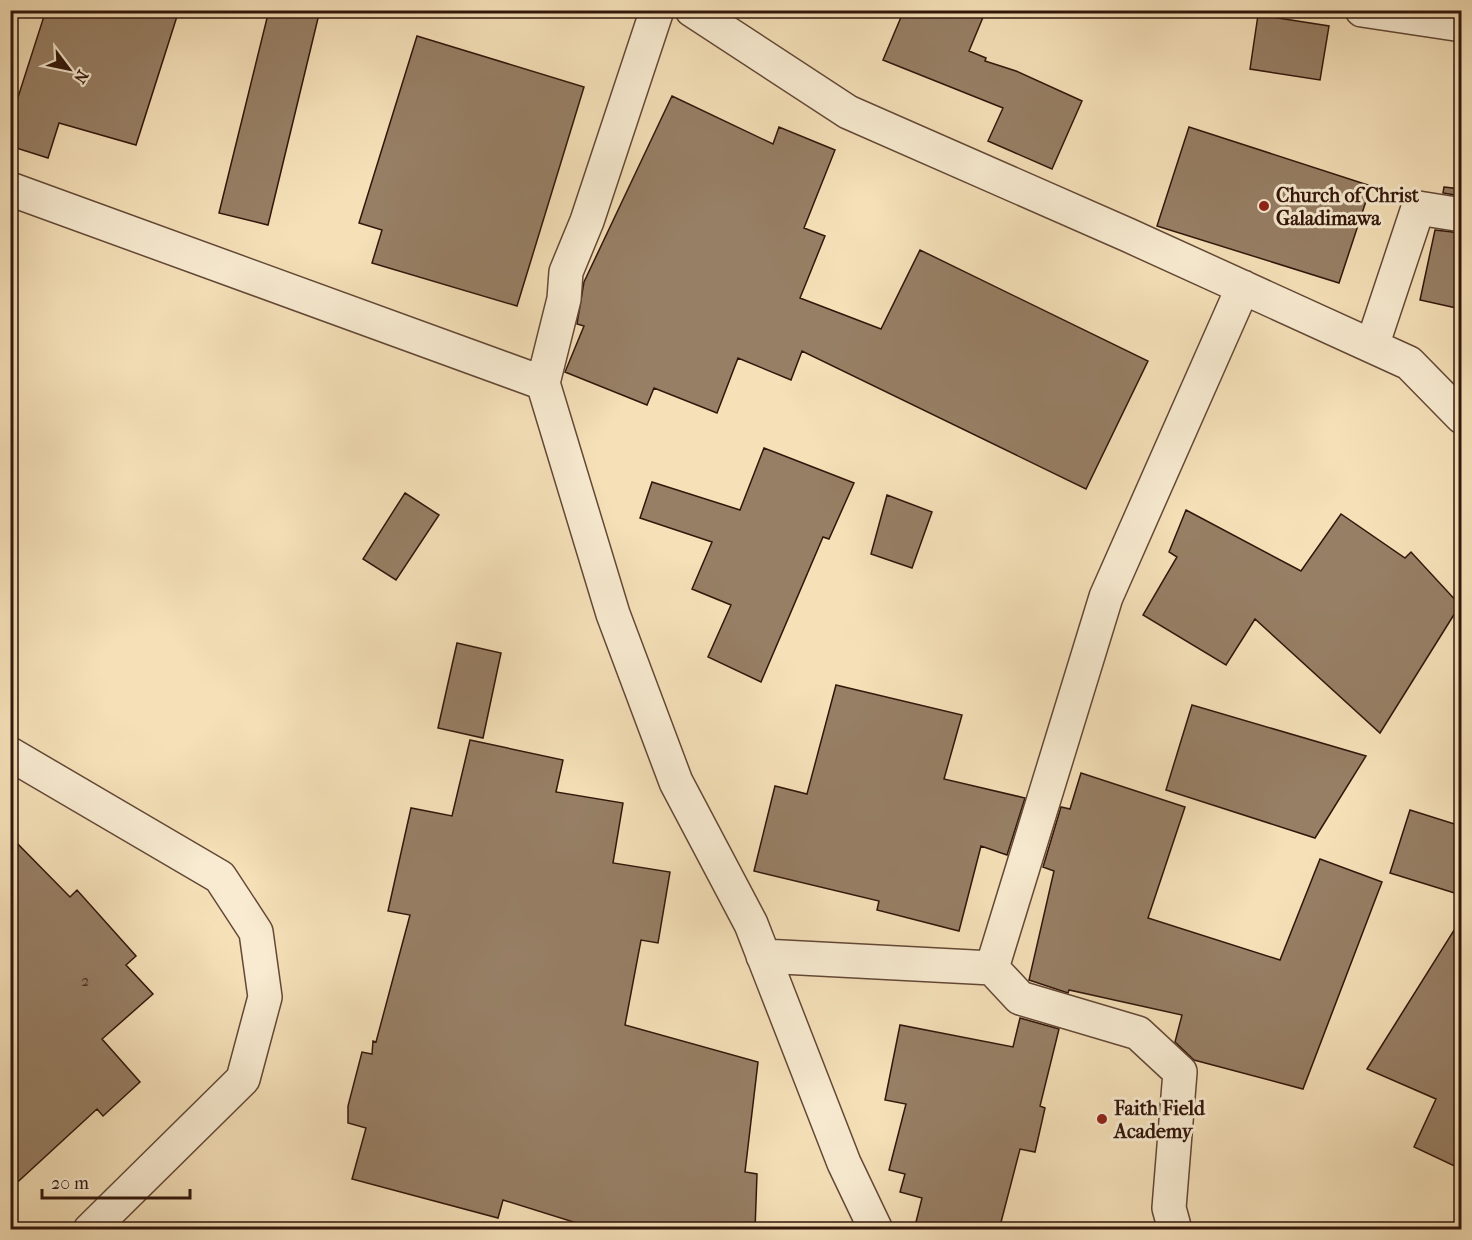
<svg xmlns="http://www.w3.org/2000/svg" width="1472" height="1240" viewBox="0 0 1472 1240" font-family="'IM FELL French Canon',serif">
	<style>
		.building { fill: #977f65; stroke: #32160b; stroke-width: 1.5 }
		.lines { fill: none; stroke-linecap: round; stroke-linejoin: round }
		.minor-casing { stroke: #634836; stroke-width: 36 }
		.minor { stroke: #f8ebd1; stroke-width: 33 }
		.poi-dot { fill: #8f2418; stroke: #f8ebd1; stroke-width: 2 }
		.labels { text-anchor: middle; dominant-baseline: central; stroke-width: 6; stroke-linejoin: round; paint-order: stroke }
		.number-label { font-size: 16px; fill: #4b3022 }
		.poi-label { font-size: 20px; font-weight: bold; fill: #32160b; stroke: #f8ebd1; text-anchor: start }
	</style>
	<rect width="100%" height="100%" fill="#f5e0b8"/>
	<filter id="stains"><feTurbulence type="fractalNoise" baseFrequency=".00333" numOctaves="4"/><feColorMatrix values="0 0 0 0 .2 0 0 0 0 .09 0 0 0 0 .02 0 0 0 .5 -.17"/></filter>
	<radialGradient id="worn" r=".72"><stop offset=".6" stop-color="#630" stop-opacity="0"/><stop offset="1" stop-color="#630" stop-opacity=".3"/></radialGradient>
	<!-- building -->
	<path class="building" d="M 46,10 L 179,10 L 136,145 L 59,123 L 48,158 L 10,146 L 10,122 Z
		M 269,10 L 320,10 L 268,225 L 219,213 Z
		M 904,10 L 986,10 L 969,51 L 986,58 L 985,61 L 1016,71 L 1082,101 L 1052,169 L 988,141 L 1003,108 L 883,60 Z
		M 1258,15 L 1329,26 L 1320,80 L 1250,69 Z
		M 417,36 L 584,87 L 517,306 L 372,263 L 382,230 L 359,223 Z
		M 672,96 L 773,144 L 779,127 L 835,150 L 804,228 L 825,236 L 800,298 L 881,329 L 920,250 L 1148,361 L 1086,489 L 802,351 L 791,380 L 738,358 L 717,413 L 654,388 L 647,405 L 565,372 L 584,326 L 577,324 L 584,282 Z
		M 1189,127 L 1371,186 L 1339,283 L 1157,226 Z
		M 1444,187 L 1461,189 L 1461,196 L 1443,193 Z
		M 1435,230 L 1461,233 L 1461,309 L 1420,300 Z
		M 764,448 L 854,483 L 829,539 L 823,537 L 761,682 L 708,657 L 731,605 L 692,589 L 712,542 L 640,518 L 652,482 L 740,510 Z
		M 405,493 L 439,515 L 396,580 L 363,559 Z
		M 887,495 L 932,512 L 912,568 L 871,554 Z
		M 1186,510 L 1301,571 L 1341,514 L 1405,558 L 1411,552 L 1460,605 L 1380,733 L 1255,619 L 1226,665 L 1143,615 L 1177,557 L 1169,552 Z
		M 457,643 L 501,653 L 483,738 L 438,728 Z
		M 836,685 L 962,715 L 944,779 L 1025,798 L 1007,855 L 981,846 L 959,931 L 877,910 L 879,901 L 754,871 L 775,786 L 807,794 Z
		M 1192,705 L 1366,756 L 1315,838 L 1166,790 Z
		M 470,740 L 563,760 L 556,792 L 623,803 L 613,863 L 670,872 L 658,943 L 641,940 L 625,1025 L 758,1062 L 745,1172 L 757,1174 L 755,1230 L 599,1230 L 503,1200 L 498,1218 L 352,1179 L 366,1128 L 348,1123 L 348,1106 L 362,1052 L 372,1054 L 373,1041 L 376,1042 L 410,915 L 388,911 L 411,808 L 452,816 Z
		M 1081,773 L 1185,807 L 1148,918 L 1280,960 L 1320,859 L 1382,882 L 1303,1089 L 1194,1060 L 1175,1042 L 1182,1015 L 1069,990 L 1068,993 L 1029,980 L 1054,871 L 1043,867 L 1061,807 L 1070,809 Z
		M 1410,810 L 1461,826 L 1461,895 L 1390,873 Z
		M 10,836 L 70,897 L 77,890 L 136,956 L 126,965 L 153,994 L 102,1039 L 140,1082 L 103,1116 L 97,1109 L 10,1189 Z
		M 1461,919 L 1461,1169 L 1414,1147 L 1436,1099 L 1367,1069 Z
		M 1020,1018 L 1059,1029 L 1040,1106 L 1045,1108 L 1035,1152 L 1020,1149 L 999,1230 L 914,1230 L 922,1198 L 900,1192 L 905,1174 L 889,1170 L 906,1104 L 885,1100 L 900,1025 L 1013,1047 Z"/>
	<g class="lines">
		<!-- minor casing -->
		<g class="minor-casing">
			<path id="minor" d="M 657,10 L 587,221 L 566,272 L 564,299 L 543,383 L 613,614 L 676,782 L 751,924 L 844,1163 L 876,1230
				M 692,10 L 848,112 L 1128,235 L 1409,363 L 1462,417
				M 1362,10 L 1462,25
				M 10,189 L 543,383
				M 1372,346 L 1418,208 L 1462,215
				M 10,754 L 220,877 L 256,932 L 265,997 L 243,1079 L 90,1230
				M 763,956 L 992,968 L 1106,597 L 1243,287
				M 992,968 L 1020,998 L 1138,1033 L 1180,1072 L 1169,1208 L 1175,1230"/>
		</g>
		<!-- minor -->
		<use href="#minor" class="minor"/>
	</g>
	<!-- markers -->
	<g class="poi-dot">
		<circle cx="1264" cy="206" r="6"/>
		<circle cx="1102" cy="1119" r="6"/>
	</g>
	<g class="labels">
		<!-- number labels -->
		<g class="number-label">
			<text x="85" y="980">2</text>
		</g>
		<!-- poi labels -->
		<g class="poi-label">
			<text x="1276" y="195">Church of Christ<tspan x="1276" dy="23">Galadimawa</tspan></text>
			<text x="1114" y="1108">Faith Field<tspan x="1114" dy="23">Academy</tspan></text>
		</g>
	</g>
	<!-- margin -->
	<rect width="1472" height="1240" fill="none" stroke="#f5e0b8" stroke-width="36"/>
	<rect x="12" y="12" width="1448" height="1216" fill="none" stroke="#32160b" stroke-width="3"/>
	<rect x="18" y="18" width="1436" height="1204" fill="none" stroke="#32160b" stroke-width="1.5"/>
	<!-- north arrow -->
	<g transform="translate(69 69) rotate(122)" stroke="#f8ebd1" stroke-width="4.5" paint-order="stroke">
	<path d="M0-4.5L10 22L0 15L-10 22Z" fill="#32160b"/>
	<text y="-9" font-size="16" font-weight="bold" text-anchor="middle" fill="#32160b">N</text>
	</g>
	<!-- scale -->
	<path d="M42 1189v9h148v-9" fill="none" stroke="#32160b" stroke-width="3"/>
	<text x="51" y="1189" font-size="18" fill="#32160b" stroke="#f8ebd1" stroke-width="4.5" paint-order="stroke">20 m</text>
	<rect width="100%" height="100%" filter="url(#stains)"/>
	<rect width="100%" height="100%" fill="url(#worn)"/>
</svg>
